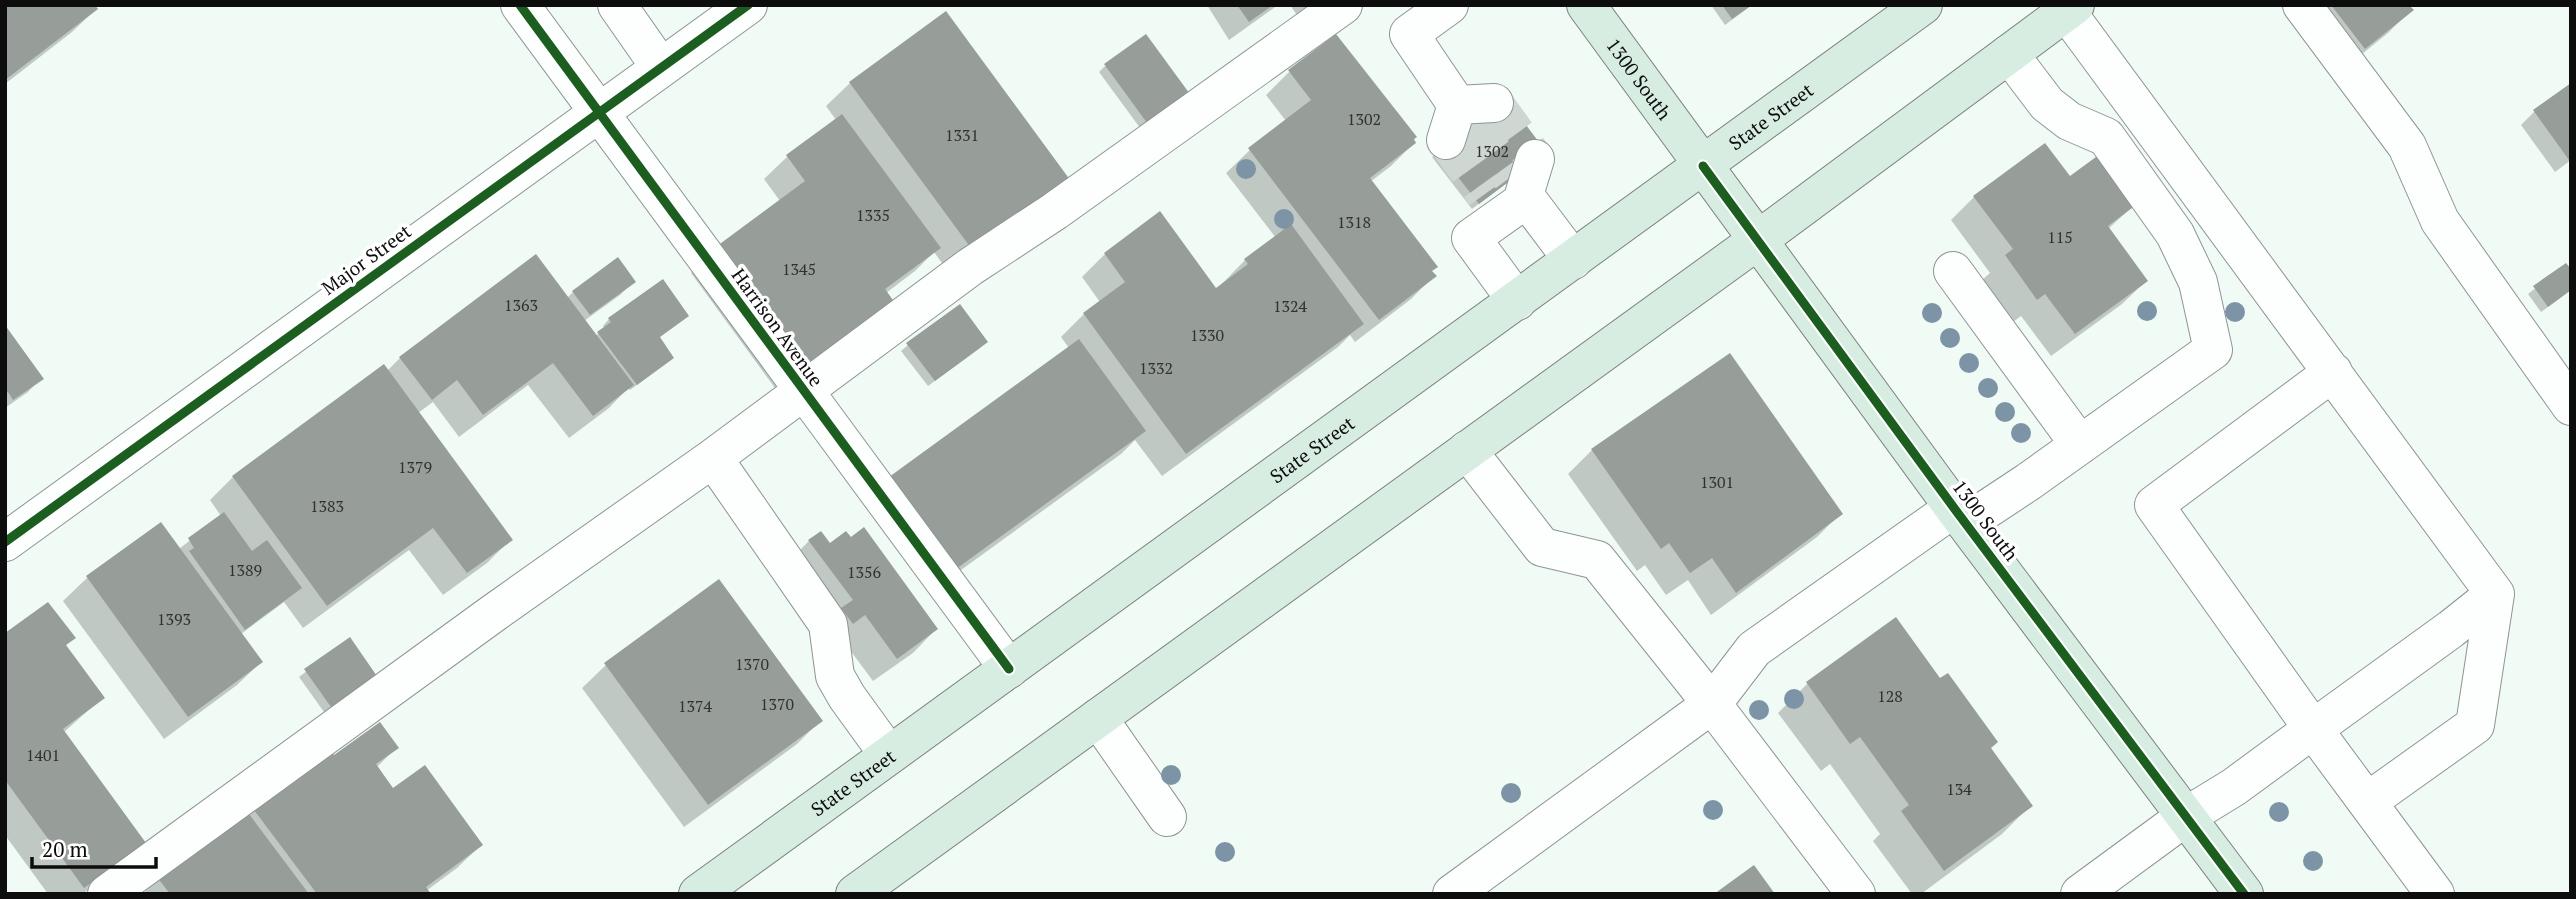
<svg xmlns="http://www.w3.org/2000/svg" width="2576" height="899" viewBox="0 0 2576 899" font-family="'PT Serif',serif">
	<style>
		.shadow { fill: #0003 }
		.building { fill: #979e99 }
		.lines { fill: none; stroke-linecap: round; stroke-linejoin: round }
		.minor-tunnel { stroke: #cfd7d3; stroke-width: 38; stroke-dasharray: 38 19; stroke-linecap: butt }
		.minor-casing { stroke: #909492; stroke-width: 40 }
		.major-casing { stroke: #7d817f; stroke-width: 40 }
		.minor { stroke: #fdfefe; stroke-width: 38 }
		.major { stroke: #d8ede2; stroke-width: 38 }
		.cycleway-casing { stroke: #fff; stroke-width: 13 }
		.cycleway { stroke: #1b5e20; stroke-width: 9 }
		.tree { fill: #7c94a6 }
		.labels { text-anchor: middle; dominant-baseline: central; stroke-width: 7; stroke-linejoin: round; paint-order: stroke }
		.number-label { font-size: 16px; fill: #303130 }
		.street-label { font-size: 19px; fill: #0d0d0d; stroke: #fff }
	</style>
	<rect width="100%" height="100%" fill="#f1fbf6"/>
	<!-- shadow -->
	<path class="shadow" d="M 5,5 L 96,9 L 72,32 L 5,84 Z
		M 1207,5 L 1278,5 L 1229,40 Z
		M 1290,5 L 1324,5 L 1301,21 Z
		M 1711,5 L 1752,5 L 1725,25 Z
		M 2306,5 L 2407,5 L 2411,10 L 2388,33 L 2341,71 Z
		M 945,13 L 1074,188 L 955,281 L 934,252 L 915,271 L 886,293 L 786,403 L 691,273 L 714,250 L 780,201 L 764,179 L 788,156 L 836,120 L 826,106 L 850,83 Z
		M 1105,66 L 1193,100 L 1146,136 L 1099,72 Z
		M 1289,72 L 1414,143 L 1391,166 L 1370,182 L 1434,276 L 1411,299 L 1355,342 L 1350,335 L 1338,347 L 1162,476 L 1135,440 L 1121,454 L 932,591 L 1069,348 L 1061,337 L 1084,314 L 1100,302 L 1082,277 L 1105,254 L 1216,290 L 1245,260 L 1276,238 L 1226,173 L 1250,150 L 1286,121 L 1266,95 Z
		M 2571,85 L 2571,160 L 2555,172 L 2521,125 L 2534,112 Z
		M 1438,151 L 1539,159 L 1472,209 L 1432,157 Z
		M 2069,178 L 2142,198 L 2108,229 L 2146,281 L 2122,304 L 2051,356 L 2021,316 L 2013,322 L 1982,280 L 1990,273 L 1951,220 L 1974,197 Z
		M 2565,265 L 2571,272 L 2571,290 L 2541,312 L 2528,294 Z
		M 633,282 L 620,295 L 584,321 L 595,336 L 605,329 L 603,326 L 609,319 L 662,282 L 687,316 L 658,338 L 665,364 L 630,390 L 628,388 L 609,408 L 569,438 L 528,385 L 459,437 L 433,402 L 418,413 L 511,539 L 487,563 L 443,595 L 409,550 L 303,628 L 284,602 L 241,634 L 261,662 L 237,685 L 164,739 L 63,601 L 87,578 L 161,524 L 179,549 L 221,516 L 210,500 L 233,477 L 387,371 L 400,358 L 567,298 L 573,292 Z
		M 5,328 L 41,378 L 28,392 L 5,408 Z
		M 908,345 L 980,348 L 928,386 L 901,351 Z
		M 1729,355 L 1840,514 L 1817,537 L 1711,615 L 1688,580 L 1666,595 L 1645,565 L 1637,571 L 1568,474 L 1592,450 Z
		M 809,541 L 936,629 L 913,653 L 873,681 L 786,564 Z
		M 1895,620 L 2030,806 L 2002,834 L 1921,894 L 1912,894 L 1873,841 L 1880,834 L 1830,764 L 1821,771 L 1778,713 L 1807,684 Z
		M 5,636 L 73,638 L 65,646 L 102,698 L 63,733 L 121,866 L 82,894 L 48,894 L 5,835 Z
		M 349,639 L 329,719 L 299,677 Z
		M 606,665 L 820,721 L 797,744 L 684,827 L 582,688 Z
		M 396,748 L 376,768 L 392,790 L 481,845 L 457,868 L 426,891 L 428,894 L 143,894 L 158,878 L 245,812 L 333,757 Z"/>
	<!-- building -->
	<path class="building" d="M 5,5 L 95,5 L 98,9 L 5,80 Z
		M 1237,5 L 1273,5 L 1249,22 Z
		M 1722,5 L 1752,5 L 1732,19 Z
		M 2331,5 L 2409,5 L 2414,10 L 2365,49 Z
		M 946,11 L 1076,188 L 979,259 L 849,82 Z
		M 1146,34 L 1195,101 L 1153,131 L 1104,64 Z
		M 1336,34 L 1417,137 L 1414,139 L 1416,143 L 1370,178 L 1438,267 L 1432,271 L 1437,276 L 1379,320 L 1248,148 L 1311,100 L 1288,70 Z
		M 2571,83 L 2571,158 L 2569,160 L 2533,110 Z
		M 1506,98 L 1547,153 L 1479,204 L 1437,150 Z
		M 842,114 L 941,248 L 885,289 L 903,314 L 810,381 L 713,249 L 805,181 L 786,155 Z
		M 2045,143 L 2070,176 L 2100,154 L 2144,199 L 2108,226 L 2148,281 L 2075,334 L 2045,294 L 2037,300 L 2005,255 L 2013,249 L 1973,196 Z
		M 1160,211 L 1216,288 L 1248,264 L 1244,259 L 1291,224 L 1364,324 L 1186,454 L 1083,313 L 1125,282 L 1104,253 Z
		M 536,254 L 634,385 L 593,416 L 553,363 L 483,415 L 457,380 L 432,400 L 399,357 Z
		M 618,257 L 636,282 L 590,315 L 572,291 Z
		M 2566,263 L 2571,269 L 2571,290 L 2548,307 L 2533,286 Z
		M 663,279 L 689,316 L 660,337 L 674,358 L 637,385 L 597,332 L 611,322 L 608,318 Z
		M 960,304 L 988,342 L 935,381 L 906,343 Z
		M 5,325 L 44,379 L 13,400 L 8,392 L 5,394 Z
		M 1079,339 L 1146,431 L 956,569 L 889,477 Z
		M 1730,353 L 1843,514 L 1736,593 L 1712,558 L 1690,573 L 1669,543 L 1661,549 L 1591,449 Z
		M 384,364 L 513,540 L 467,573 L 433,528 L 327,606 L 232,476 Z
		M 224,512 L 252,551 L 267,540 L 302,588 L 245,630 L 189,551 L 194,548 L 188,538 Z
		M 161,522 L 263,662 L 188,717 L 86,576 Z
		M 864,527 L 938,629 L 897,659 L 865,615 L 853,624 L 841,608 L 853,600 L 808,540 L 821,531 L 830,543 L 846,531 L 851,537 Z
		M 719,579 L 823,721 L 708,805 L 604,663 Z
		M 48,602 L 76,638 L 66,645 L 105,698 L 63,729 L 146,843 L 84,888 L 5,780 L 5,633 Z
		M 1896,617 L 1940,678 L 1948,673 L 1998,742 L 1991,748 L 2033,806 L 1944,871 L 1901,811 L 1909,805 L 1860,737 L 1850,744 L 1806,682 Z
		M 350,637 L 381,682 L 336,714 L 304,669 Z
		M 380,722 L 399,748 L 376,764 L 393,788 L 425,765 L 483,845 L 426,887 L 431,894 L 317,894 L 251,806 L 330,750 L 334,755 Z
		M 246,810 L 309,894 L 170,894 L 157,877 Z
		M 1754,865 L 1775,894 L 1714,894 Z"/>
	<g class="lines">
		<!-- minor-tunnel -->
		<path class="minor-tunnel" d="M 1494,103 L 1535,159
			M 1471,122 L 1511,177
			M 1446,140 L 1485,194"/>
		<!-- minor casing -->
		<g class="minor-casing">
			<path id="minor" d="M 520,5 L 1009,669
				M 617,5 L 661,68
				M 1449,5 L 1409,34 L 1457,105 L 1494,103
				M 2302,5 L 2407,146 L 2440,221 L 2571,406
				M 2066,11 L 2495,594 L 2475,725 L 2367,802 L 2435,894
				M 1446,140 L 1457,105
				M 1535,159 L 1524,195 L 1573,260
				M 1953,271 L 2080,445
				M 1517,301 L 1471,238 L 1526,199
				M 1467,450 L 1542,547 L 1597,560 L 1712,704 L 1856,894
				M 713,458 L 828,624 L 835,676 L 847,697 L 889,755
				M 1966,523 L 2028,482 L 2213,350 L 2198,282 L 2175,234 L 2106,137 L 2069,121 L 2047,104 L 2009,54
				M 5,542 L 748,5
				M 1098,718 L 1167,817
				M 2367,802 L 2313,729 L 2451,629 L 2495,594
				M 107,894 L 495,612 L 713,458 L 970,267 L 1055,211 L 1343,5
				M 1452,894 L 1712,704 L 1754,649 L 1954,508
				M 2080,894 L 2185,817 L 2234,787 L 2313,729 L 2154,505 L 2333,372"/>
		</g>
		<!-- major casing -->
		<g class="major-casing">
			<g id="major">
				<path id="s1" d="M 1586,5 L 1954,508 L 2244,894"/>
				<path id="s2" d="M 698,894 L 1923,5"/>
				<path d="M 855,894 L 1758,240 L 2075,5"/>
			</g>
		</g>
		<!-- minor -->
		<use href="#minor" class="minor"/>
		<!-- major -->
		<use href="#major" class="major"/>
		<!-- cycleway casing -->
		<g class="cycleway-casing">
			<path id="cycleway" d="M 520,5 L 1009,669
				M 1703,166 L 1954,508 L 2244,894
				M 5,542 L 748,5"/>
		</g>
		<!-- cycleway -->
		<use href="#cycleway" class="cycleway"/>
	</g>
	<!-- trees -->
	<g class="tree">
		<circle cx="1246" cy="169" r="10"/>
		<circle cx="1284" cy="219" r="10"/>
		<circle cx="2147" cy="311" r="10"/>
		<circle cx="2235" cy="312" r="10"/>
		<circle cx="1932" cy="313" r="10"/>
		<circle cx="1950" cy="338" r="10"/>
		<circle cx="1969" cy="363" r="10"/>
		<circle cx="1988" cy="388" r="10"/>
		<circle cx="2005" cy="412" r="10"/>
		<circle cx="2021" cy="433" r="10"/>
		<circle cx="1794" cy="699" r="10"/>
		<circle cx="1759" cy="710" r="10"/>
		<circle cx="1171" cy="775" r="10"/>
		<circle cx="1511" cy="793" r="10"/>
		<circle cx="1713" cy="810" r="10"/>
		<circle cx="2279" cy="812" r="10"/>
		<circle cx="1225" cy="852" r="10"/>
		<circle cx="2313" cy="861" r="10"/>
	</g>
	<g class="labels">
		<!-- number labels -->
		<g class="number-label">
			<text x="1364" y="119">1302</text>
			<text x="962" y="135">1331</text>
			<text x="1492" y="151">1302</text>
			<text x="873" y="215">1335</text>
			<text x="1354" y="222">1318</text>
			<text x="2060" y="237">115</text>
			<text x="799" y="269">1345</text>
			<text x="521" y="305">1363</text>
			<text x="1290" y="306">1324</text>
			<text x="1207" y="335">1330</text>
			<text x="1156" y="368">1332</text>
			<text x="415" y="467">1379</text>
			<text x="1717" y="482">1301</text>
			<text x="327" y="506">1383</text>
			<text x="245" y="570">1389</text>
			<text x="864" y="572">1356</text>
			<text x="174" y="619">1393</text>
			<text x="752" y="664">1370</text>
			<text x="1890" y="696">128</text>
			<text x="777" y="704">1370</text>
			<text x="695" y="706">1374</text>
			<text x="43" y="755">1401</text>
			<text x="1959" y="789">134</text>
		</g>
		<!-- street labels -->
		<g class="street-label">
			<text stroke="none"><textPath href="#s1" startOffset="91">1300 South</textPath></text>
			<text stroke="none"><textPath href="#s2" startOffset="1325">State Street</textPath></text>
			<text transform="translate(366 259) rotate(-36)">Major Street</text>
			<text transform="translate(778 327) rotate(54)">Harrison Avenue</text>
			<text stroke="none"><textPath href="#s2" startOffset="758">State Street</textPath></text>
			<text transform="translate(1986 520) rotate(53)">1300 South</text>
			<text stroke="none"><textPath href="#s2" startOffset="191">State Street</textPath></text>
		</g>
	</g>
	<!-- border -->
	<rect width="2576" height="899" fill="none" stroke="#0d0d0d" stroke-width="14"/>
	<!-- scale -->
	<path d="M32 857v10h124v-10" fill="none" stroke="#0d0d0d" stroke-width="3.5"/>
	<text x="42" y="857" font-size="21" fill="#0d0d0d" stroke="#ffffff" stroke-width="5" paint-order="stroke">20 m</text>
</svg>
